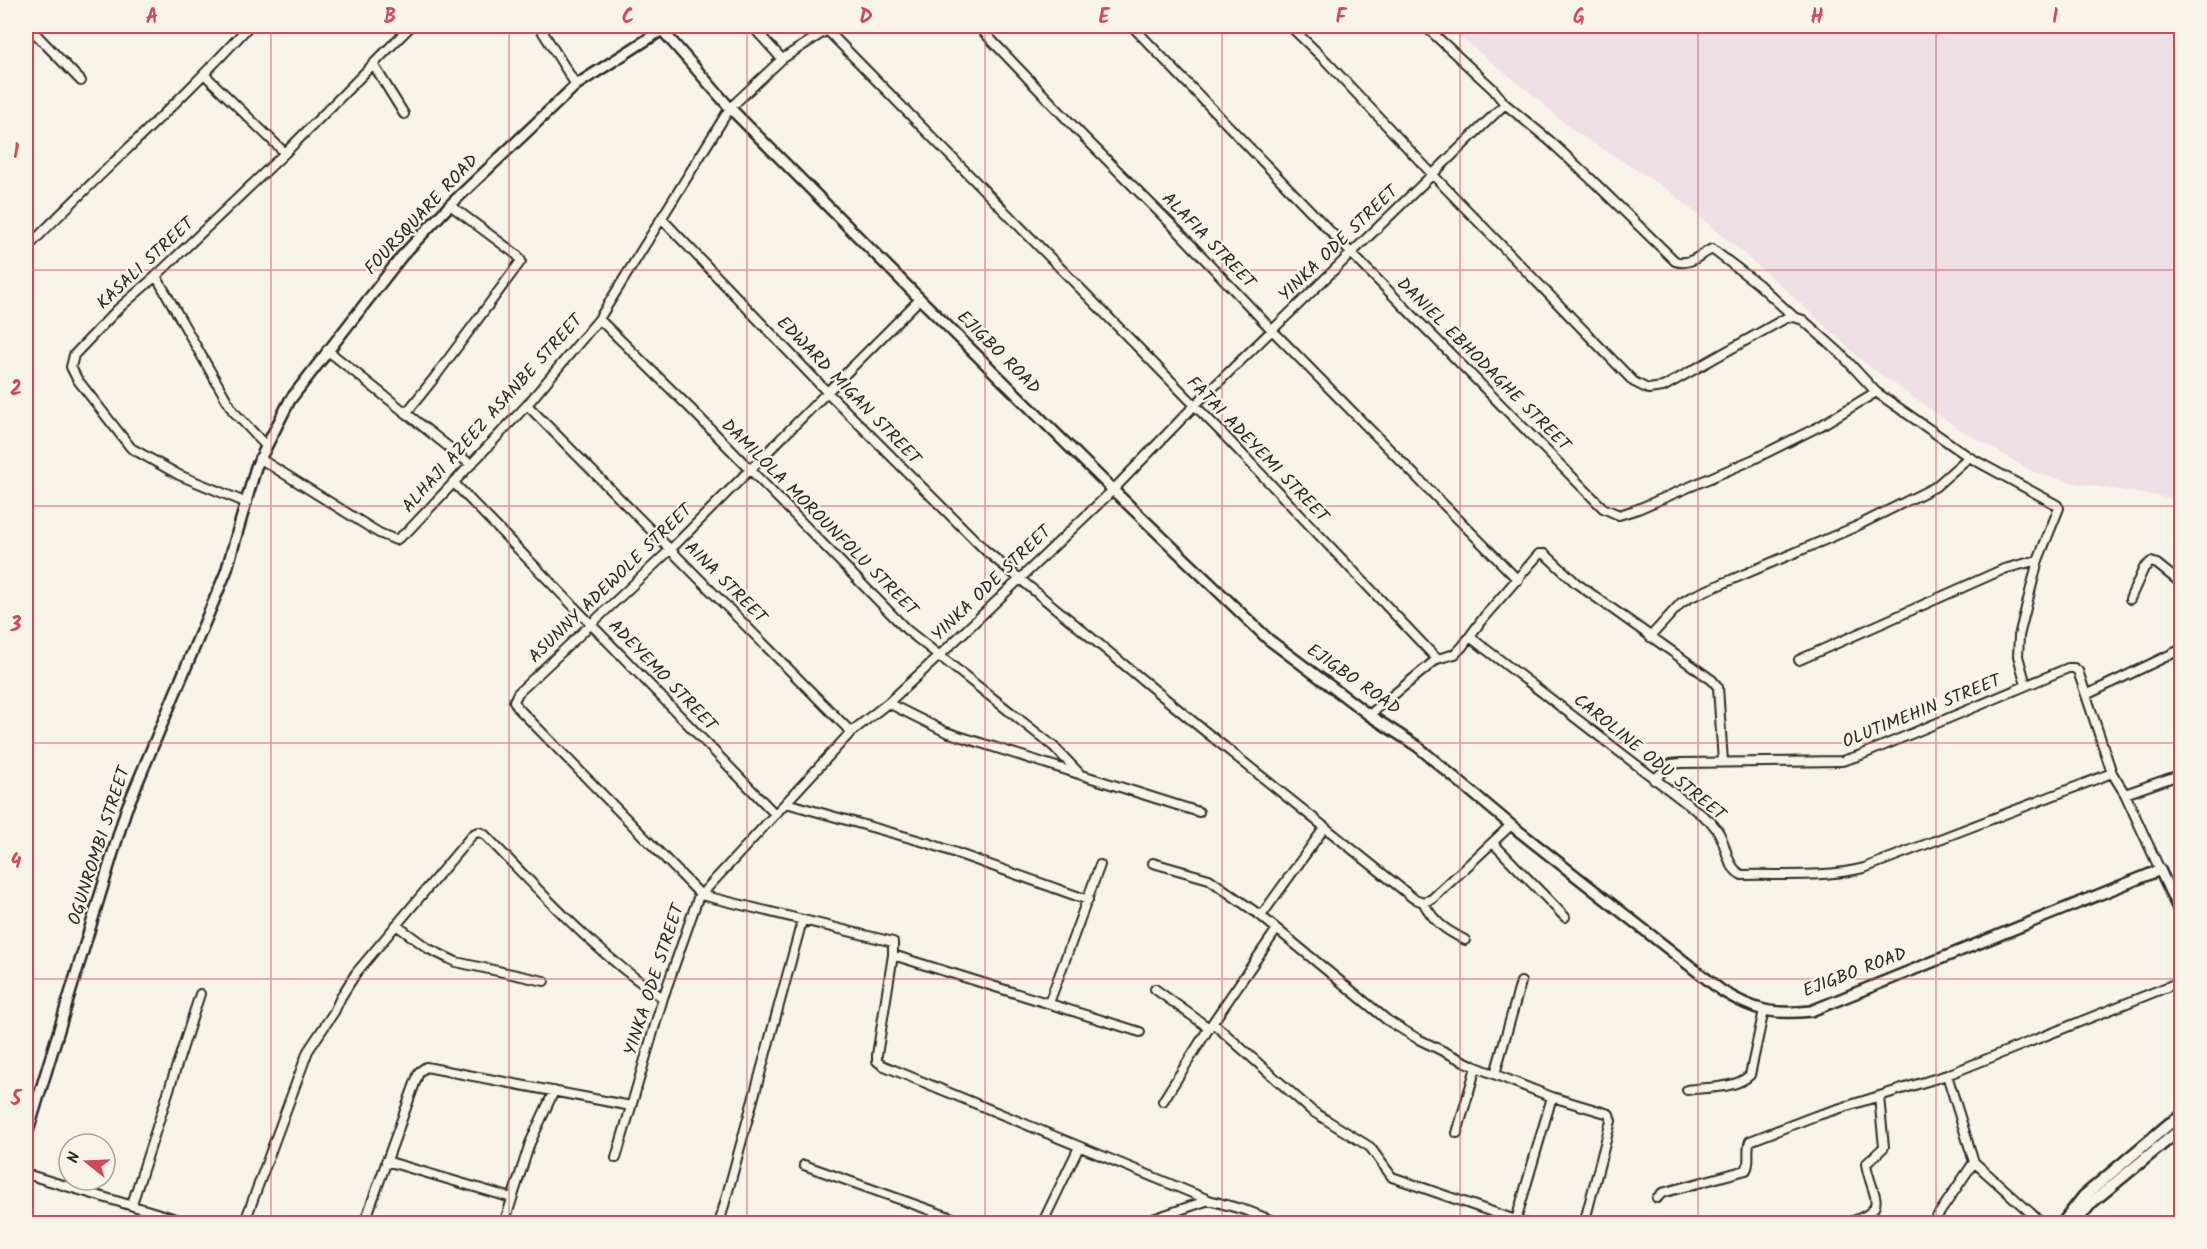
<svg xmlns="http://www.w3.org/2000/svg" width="2207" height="1249" viewBox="0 0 2207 1249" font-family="Kalam,sans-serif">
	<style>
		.built { fill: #eddfe4 }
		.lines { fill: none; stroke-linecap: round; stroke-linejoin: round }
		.minor-casing { stroke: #2b2b2b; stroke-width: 12 }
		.tertiary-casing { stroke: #2b2b2b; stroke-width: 14 }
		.secondary-casing { stroke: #2b2b2b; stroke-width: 15 }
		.minor { stroke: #f7f3e8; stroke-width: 8 }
		.tertiary { stroke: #f7f3e8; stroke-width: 9 }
		.secondary { stroke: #f7f3e8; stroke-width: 10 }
		.grid { fill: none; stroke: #d1495b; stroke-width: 1.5; stroke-opacity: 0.55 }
		.labels { text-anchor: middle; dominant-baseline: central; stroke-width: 4.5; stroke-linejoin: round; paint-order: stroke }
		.street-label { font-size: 18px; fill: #2b2b2b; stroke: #f7f3e8 }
		.neatline { fill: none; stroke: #d1495b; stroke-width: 2 }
		.grid-label { font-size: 20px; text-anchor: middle; font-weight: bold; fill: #d1495b }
	</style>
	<rect width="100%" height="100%" fill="#f7f3e8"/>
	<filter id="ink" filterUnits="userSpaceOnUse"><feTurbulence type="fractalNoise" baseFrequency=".0167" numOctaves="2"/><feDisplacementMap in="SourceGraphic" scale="12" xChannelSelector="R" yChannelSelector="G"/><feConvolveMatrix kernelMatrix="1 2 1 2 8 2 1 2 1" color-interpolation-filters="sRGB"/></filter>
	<g filter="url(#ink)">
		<!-- built -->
		<path class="built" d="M 1447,26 L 2181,26 L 2181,500 L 2076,483 L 2035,473 L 1953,425 L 1866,364 L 1785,289 L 1670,191 L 1571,129 L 1538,99 Z"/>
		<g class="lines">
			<!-- minor casing -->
			<g class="minor-casing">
				<path id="minor" d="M 28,26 L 81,81
					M 539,26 L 576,85
					M 752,26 L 782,59
					M 978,26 L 1080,133 L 1178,231 L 1272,330 L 1518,580
					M 1132,26 L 1352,254 L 1603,508 L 1619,515 L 1638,509 L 1752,460 L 1820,426 L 1876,392
					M 1290,26 L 1327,62 L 1432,174 L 1634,382 L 1648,389 L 1663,387 L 1786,318 L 1794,317 L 1803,320 L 1840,353 L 1876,392 L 1969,457 L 1935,487 L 1855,527 L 1691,597 L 1681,603 L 1650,637
					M 1425,26 L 1493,89 L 1505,104 L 1550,141 L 1593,181 L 1675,261 C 1690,266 1699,255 1712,249 L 1758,284 L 1794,317
					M 373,64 L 404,114
					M 205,75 L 285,153
					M 662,219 L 828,393 L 986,551 L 1201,728 L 1413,898 L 1423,902 L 1432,899 L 1511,825
					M 26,249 C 99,173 179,104 249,26
					M 156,276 L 233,411 L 266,446
					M 920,299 L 671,549 L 518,693 L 514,701 L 518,708 L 701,895 L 893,942 L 893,955 L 877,1055 L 877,1061 L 882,1065 L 1209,1200 L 1248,1211 L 1281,1224
					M 599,319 L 691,409 L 907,630 L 1053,746 L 1081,775
					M 327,350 L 470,464
					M 527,405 L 851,732
					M 407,412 L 435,377 L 521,261 L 517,255 L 450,205
					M 1969,457 L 2057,505 L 2059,508 L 2038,560 L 2019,636 L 2018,656 L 2026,685
					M 259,458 L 379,533 L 396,540 L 408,531 L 527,405 L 599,319 L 730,108 L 782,59 L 827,30 L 1223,434 L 1437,659
					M 453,482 L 775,814
					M 247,503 L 179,475 L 131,448 L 77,379 L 71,367 L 74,355 L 118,309 L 156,276 L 285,153 L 411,26
					M 2130,599 L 2144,568 L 2151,562 L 2157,564 L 2182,584
					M 1470,637 L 1711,822 C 1714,826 1718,830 1720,835 C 1727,848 1727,868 1742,875 C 1782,874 1825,878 1864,868 L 2112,773
					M 1799,660 L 2004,569 L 2038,560
					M 2086,695 L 2182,649
					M 888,703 L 946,732 L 1199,812
					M 1369,715 L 1437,659 L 1455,654 L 1462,647 L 1484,617 L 1539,554 L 1545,554 L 1576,583 L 1712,680 L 1718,687 L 1723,762
					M 1654,780 L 1671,764 L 1681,763 L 1842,761 L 1861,755 L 2068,668 L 2074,668 L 2078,671 L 2112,773 L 2125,794 L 2160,870
					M 2125,794 L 2182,774
					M 786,803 L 928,843 L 1088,900
					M 1493,843 L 1565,917
					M 1153,863 L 1209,879 L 1261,916 L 1387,1020 L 1418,1039 L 1476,1067 L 1552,1097 L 1609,1114 L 1611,1121 L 1584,1224
					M 1423,902 C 1435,923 1444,929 1465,940
					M 1261,916 L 1325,827
					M 396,925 L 429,949 L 456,962 L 544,981
					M 893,955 L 1140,1032
					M 1155,989 L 1209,1028
					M 1049,1003 L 1100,865
					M 1213,1023 L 1312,1111 L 1370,1147 L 1392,1177 L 1527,1224
					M 1495,1074 L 1521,982
					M 1947,1075 L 1974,1162 L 2043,1224
					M 1687,1090 C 1706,1087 1736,1089 1750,1075 L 1764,1010
					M 1163,1101 L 1209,1028 L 1277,929
					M 1457,1133 L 1476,1067
					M 616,1158 L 663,998 L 698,898 L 851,732 L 888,703 L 939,656 L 1113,490 L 1194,406 L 1505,104
					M 386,1161 L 512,1198
					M 804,1165 L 969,1224
					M 26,1174 L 193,1224
					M 1657,1198 L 1662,1193 L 1746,1170 C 1751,1162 1746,1150 1750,1141 L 1815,1116 L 1947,1075 L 2182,981
					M 132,1204 L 200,994
					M 1153,1219 L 1209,1200
					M 1516,1220 L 1552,1097
					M 244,1224 L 308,1051 L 334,1012 L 341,997 L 356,973 L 473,834 L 479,832 L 484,834 C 541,892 595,953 663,998
					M 364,1224 L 419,1072 L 426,1067 L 631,1106
					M 504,1224 L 530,1143 L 554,1091
					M 719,1224 L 802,921
					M 1042,1224 L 1079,1147
					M 1844,1224 C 1893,1209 1872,1199 1866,1164 L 1884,1147 L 1879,1097
					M 1932,1224 L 1974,1162"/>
			</g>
			<!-- tertiary casing -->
			<g class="tertiary-casing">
				<path id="tertiary" d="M 660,26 L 662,30 L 730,108 L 920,299 L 1113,490 L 1268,639 L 1369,715 L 1417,746 L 1511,825 L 1722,991 C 1755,1011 1773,1015 1811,1011 L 2160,870 L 2182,917
					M 26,1138 L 126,810 L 226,572 L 256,467 L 290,400 L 402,256 L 450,205 L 576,85 L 662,30"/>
			</g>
			<!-- secondary casing -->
			<g class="secondary-casing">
				<path id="secondary" d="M 2062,1224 L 2084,1196 L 2169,1124 L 2182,1116
					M 2074,1224 L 2091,1203 L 2182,1128"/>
			</g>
			<!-- minor -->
			<use href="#minor" class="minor"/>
			<!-- tertiary -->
			<use href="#tertiary" class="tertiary"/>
			<!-- secondary -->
			<use href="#secondary" class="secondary"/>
		</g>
	</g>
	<!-- grid -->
	<path class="grid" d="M 271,26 L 271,1224M 509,26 L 509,1224M 747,26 L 747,1224M 985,26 L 985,1224M 1222,26 L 1222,1224M 1460,26 L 1460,1224M 1698,26 L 1698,1224M 1936,26 L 1936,1224M 26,270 L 2182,270M 26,506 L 2182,506M 26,743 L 2182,743M 26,979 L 2182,979"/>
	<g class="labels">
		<!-- street labels -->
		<g class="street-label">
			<text transform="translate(422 215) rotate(-47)">FOURSQUARE ROAD</text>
			<text transform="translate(1208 241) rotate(46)">ALAFIA STREET</text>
			<text transform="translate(1339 244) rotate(-44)">YINKA ODE STREET</text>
			<text transform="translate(146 264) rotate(-43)">KASALI STREET</text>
			<text transform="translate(998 353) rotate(45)">EJIGBO ROAD</text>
			<text transform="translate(1483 365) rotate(45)">DANIEL EBHODAGHE STREET</text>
			<text transform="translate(848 391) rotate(46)">EDWARD MIGAN STREET</text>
			<text transform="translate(493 414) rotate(-48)">ALHAJI AZEEZ ASANBE STREET</text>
			<text transform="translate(1257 450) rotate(46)">FATAI ADEYEMI STREET</text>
			<text transform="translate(819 518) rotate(45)">DAMILOLA MOROUNFOLU STREET</text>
			<text transform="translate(725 583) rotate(45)">AINA STREET</text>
			<text transform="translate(611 584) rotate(-44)">ASUNNY ADEWOLE STREET</text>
			<text transform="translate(992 584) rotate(-44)">YINKA ODE STREET</text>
			<text transform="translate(662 676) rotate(46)">ADEYEMO STREET</text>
			<text transform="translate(1353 680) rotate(35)">EJIGBO ROAD</text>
			<text transform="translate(1922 712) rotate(-22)">OLUTIMEHIN STREET</text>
			<text transform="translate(1649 758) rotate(39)">CAROLINE ODU STREET</text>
			<text transform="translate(100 846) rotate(-72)">OGUNROMBI STREET</text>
			<text transform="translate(1855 973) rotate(-21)">EJIGBO ROAD</text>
			<text transform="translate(655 980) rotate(-72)">YINKA ODE STREET</text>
		</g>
	</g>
	<!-- margin -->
	<rect width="2207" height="1249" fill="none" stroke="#f7f3e8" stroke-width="66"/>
	<!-- north arrow -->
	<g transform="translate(87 1162) rotate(288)"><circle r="28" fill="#f7f3e8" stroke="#a5a39c" stroke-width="1.5"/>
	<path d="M0-4.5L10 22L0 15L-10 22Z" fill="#d1495b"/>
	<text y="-9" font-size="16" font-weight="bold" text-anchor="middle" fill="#2b2b2b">N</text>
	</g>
	<rect x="33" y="33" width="2141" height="1183" class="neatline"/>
	<g class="grid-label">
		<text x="152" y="23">A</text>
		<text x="390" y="23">B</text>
		<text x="628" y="23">C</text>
		<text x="866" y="23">D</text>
		<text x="1104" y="23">E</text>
		<text x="1341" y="23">F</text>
		<text x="1579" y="23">G</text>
		<text x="1817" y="23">H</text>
		<text x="2055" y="23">I</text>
		<text x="16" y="158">1</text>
		<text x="16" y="395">2</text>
		<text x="16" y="631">3</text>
		<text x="16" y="868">4</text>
		<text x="16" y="1105">5</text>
	</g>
</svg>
